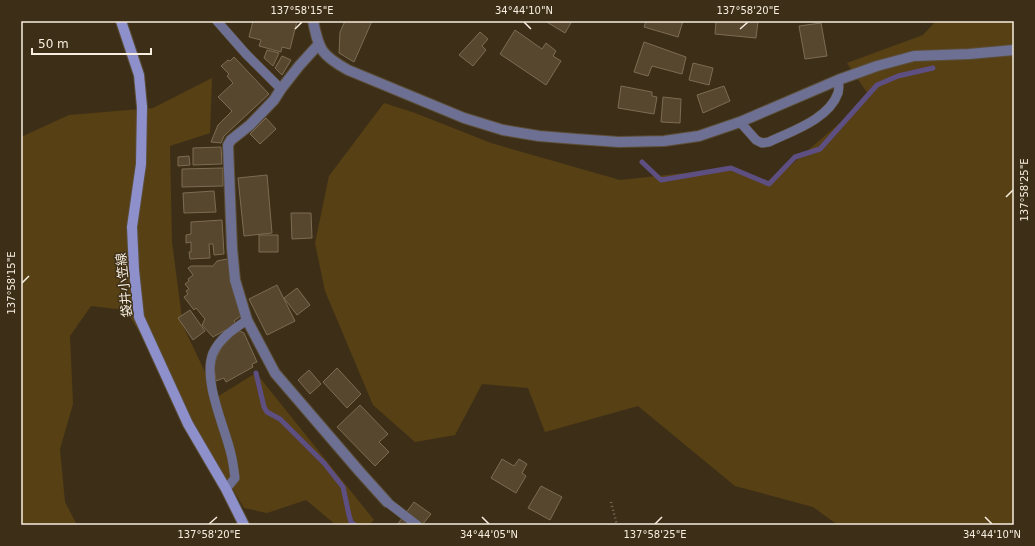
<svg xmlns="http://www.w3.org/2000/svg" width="1035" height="546" viewBox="0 0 1035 546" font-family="'DejaVu Sans','Noto Sans JP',sans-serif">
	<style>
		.green { fill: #584015 }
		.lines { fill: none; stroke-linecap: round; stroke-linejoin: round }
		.stream { stroke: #5e4f82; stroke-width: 5 }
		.building { fill: #56472e; stroke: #7c6c53 }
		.service-casing { stroke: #5b4e37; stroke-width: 10 }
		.minor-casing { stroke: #5b4e37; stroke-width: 12 }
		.tertiary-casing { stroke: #5b4e37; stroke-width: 12 }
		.secondary-casing { stroke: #5b4e37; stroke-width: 12 }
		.path { stroke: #7a6d59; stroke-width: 2.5; stroke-dasharray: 1 3; stroke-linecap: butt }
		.service { stroke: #6d6f93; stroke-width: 9 }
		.minor { stroke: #6d6f93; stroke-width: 10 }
		.tertiary { stroke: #6d6f93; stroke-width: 10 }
		.secondary { stroke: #8e90cb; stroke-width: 10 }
		.ticks { fill: none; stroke: #f7eee0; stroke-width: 1.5 }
		.labels { text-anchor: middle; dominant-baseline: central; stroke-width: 3; stroke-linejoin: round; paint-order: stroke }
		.street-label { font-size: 13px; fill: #f7eee0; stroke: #3d2f17 }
		.neatline { fill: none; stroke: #f7eee0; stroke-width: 1.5 }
		.ticks-label { font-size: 10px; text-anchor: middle; fill: #f7eee0 }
	</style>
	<rect width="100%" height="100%" fill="#3d2f17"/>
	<!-- green -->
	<path class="green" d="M 936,21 L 1014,21 L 1014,525 L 838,525 L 813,507 L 735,486 L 638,406 L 545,432 L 528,388 L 482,384 L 455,435 L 415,442 L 373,405 L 325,291 L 315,243 L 329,176 L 384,103 L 415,113 L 491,143 L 620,180 L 731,168 L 769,184 L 870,97 L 847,63 L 923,35 Z
		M 212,78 L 210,133 L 170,146 L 172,242 L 183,326 L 217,397 L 256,373 L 374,520 L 369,525 L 336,525 L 306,500 L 267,513 L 244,508 L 126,310 L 91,306 L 70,336 L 73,404 L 60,449 L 65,502 L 77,525 L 21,525 L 21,137 L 69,115 L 153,108 Z"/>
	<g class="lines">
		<!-- stream -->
		<path class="stream" d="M 642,162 L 661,180 L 731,168 L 769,184 L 795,157 L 820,149 L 877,85 L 898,76 L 933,68
			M 256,373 L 264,407 L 267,412 L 280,419 L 324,463 L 343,487 L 349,515 L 351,522 L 355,525"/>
	</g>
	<!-- building -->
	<path class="building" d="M 253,21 L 297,21 L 290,49 L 282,47 L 281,52 L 259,46 L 261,40 L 249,37 Z
		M 345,21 L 372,21 L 354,62 L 339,53 L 340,32 Z
		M 545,21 L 572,21 L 565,33 Z
		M 646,21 L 683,21 L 678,37 L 644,27 Z
		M 716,21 L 758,21 L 756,38 L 715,34 Z
		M 821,23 L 827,56 L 805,59 L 799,26 Z
		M 515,30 L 542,49 L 546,43 L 556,51 L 553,56 L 561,61 L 546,85 L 500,54 Z
		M 480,32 L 488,39 L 482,46 L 486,50 L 473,66 L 459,55 Z
		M 644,42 L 686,57 L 682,74 L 652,66 L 648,76 L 634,72 Z
		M 267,50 L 279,53 L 273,66 L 264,58 Z
		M 282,56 L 291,60 L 282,75 L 275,68 Z
		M 234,57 L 269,94 L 224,136 L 221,143 L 211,142 L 218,125 L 232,111 L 218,97 L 233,83 L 227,76 L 229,74 L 221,66 L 228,60 L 230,61 Z
		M 693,63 L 713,68 L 709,85 L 689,80 Z
		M 621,86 L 652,92 L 652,96 L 657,97 L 654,114 L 618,108 Z
		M 724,86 L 730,101 L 703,113 L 697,95 Z
		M 663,97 L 681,99 L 680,123 L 661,122 Z
		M 266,118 L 276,129 L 260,144 L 250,134 Z
		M 221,147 L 222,164 L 193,165 L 193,148 Z
		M 189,156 L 190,165 L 178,166 L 178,157 Z
		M 223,168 L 223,186 L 182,187 L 182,169 Z
		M 267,175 L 272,233 L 244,236 L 238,178 Z
		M 214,191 L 216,212 L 184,213 L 183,193 Z
		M 291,213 L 311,213 L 312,238 L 292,239 Z
		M 222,220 L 224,254 L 214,255 L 213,244 L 209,244 L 210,258 L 190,259 L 189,252 L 191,252 L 191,242 L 186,243 L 186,235 L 191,234 L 191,222 Z
		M 259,235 L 278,235 L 278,252 L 259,252 Z
		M 232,258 L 242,315 L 234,321 L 236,324 L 213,337 L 202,325 L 205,319 L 196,308 L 194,310 L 184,297 L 188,294 L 186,291 L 189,289 L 185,284 L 189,281 L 188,279 L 193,275 L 188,268 L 191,266 L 213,266 L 217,261 Z
		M 277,285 L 295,321 L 267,335 L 249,299 Z
		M 297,288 L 310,305 L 297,315 L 284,298 Z
		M 190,310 L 205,331 L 193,340 L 178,318 Z
		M 240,331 L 244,333 L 257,362 L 252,364 L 253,367 L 226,382 L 224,378 L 216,381 L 214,367 L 217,356 L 222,347 L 234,334 Z
		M 337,368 L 361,394 L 347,408 L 323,382 Z
		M 309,370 L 321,384 L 310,394 L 298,380 Z
		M 360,405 L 388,434 L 379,442 L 389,452 L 375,466 L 337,427 Z
		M 502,459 L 514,466 L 519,459 L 527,464 L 522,473 L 526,476 L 516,493 L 491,478 Z
		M 541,486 L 562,497 L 550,520 L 528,508 Z
		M 414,502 L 431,514 L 422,525 L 397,525 Z"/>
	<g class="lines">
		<!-- service casing -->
		<g class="service-casing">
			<path id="service" d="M 217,21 L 246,54 L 281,89
				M 740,122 L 756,140 L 762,143 L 769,142 C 792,131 829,119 838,93 C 839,89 839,84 838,80
				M 226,489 L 235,478 C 234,470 233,462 231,454 C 225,427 202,380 213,353 C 220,338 234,329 247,320
				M 387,502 L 417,525"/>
		</g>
		<!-- minor casing -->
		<g class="minor-casing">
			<path id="minor" d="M 318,45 L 299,66 L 281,89 L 274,100 L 250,125 L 231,140 L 228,145 L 232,248 L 235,280 L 247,320 L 275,373 L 360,472 L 387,502"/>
		</g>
		<!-- tertiary casing -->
		<g class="tertiary-casing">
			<path id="tertiary" d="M 313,21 C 319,50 321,55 348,70 L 464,118 L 503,130 L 539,136 L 576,139 L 619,142 L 664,141 L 699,136 L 740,122 L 838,80 L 877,66 L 914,56 L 969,54 L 1014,50"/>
		</g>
		<!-- secondary casing -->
		<g class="secondary-casing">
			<path id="secondary" d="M 121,21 L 139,75 L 142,107 L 141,164 L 132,227 L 134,270 L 139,317 L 188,424 L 226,489 L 244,525"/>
		</g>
		<!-- path -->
		<path class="path" d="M 611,502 L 617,525"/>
		<!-- service -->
		<use href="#service" class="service"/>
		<!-- minor -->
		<use href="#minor" class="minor"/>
		<!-- tertiary -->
		<use href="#tertiary" class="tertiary"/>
		<!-- secondary -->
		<use href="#secondary" class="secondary"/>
	</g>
	<!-- ticks -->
	<path class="ticks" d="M 524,22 L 531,29M 295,29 L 302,22M 740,29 L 748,22M 1006,197 L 1013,190M 22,283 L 29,276M 482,517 L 489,524M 985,517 L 992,524M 209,524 L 217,517M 655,524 L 662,517"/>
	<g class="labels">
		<!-- street labels -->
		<g class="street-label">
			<text transform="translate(124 285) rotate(-96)">袋井小笠線</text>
		</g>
	</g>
	<!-- border -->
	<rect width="1035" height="546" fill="none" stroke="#3d2f17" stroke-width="44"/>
	<!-- scale -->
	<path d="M32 48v6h119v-6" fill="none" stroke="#f7eee0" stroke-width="2"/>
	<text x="38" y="48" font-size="12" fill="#f7eee0" stroke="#3d2f17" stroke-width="3" paint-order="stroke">50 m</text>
	<rect x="22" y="22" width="991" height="502" class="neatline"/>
	<g class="ticks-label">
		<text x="302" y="14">137°58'15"E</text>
		<text x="524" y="14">34°44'10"N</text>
		<text x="748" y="14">137°58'20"E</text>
		<text transform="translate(1024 190) rotate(-90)" y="4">137°58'25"E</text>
		<text transform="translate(11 283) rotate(-90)" y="4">137°58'15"E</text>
		<text x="209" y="538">137°58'20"E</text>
		<text x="489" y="538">34°44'05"N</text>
		<text x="655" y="538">137°58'25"E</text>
		<text x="992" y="538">34°44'10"N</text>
	</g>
</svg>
